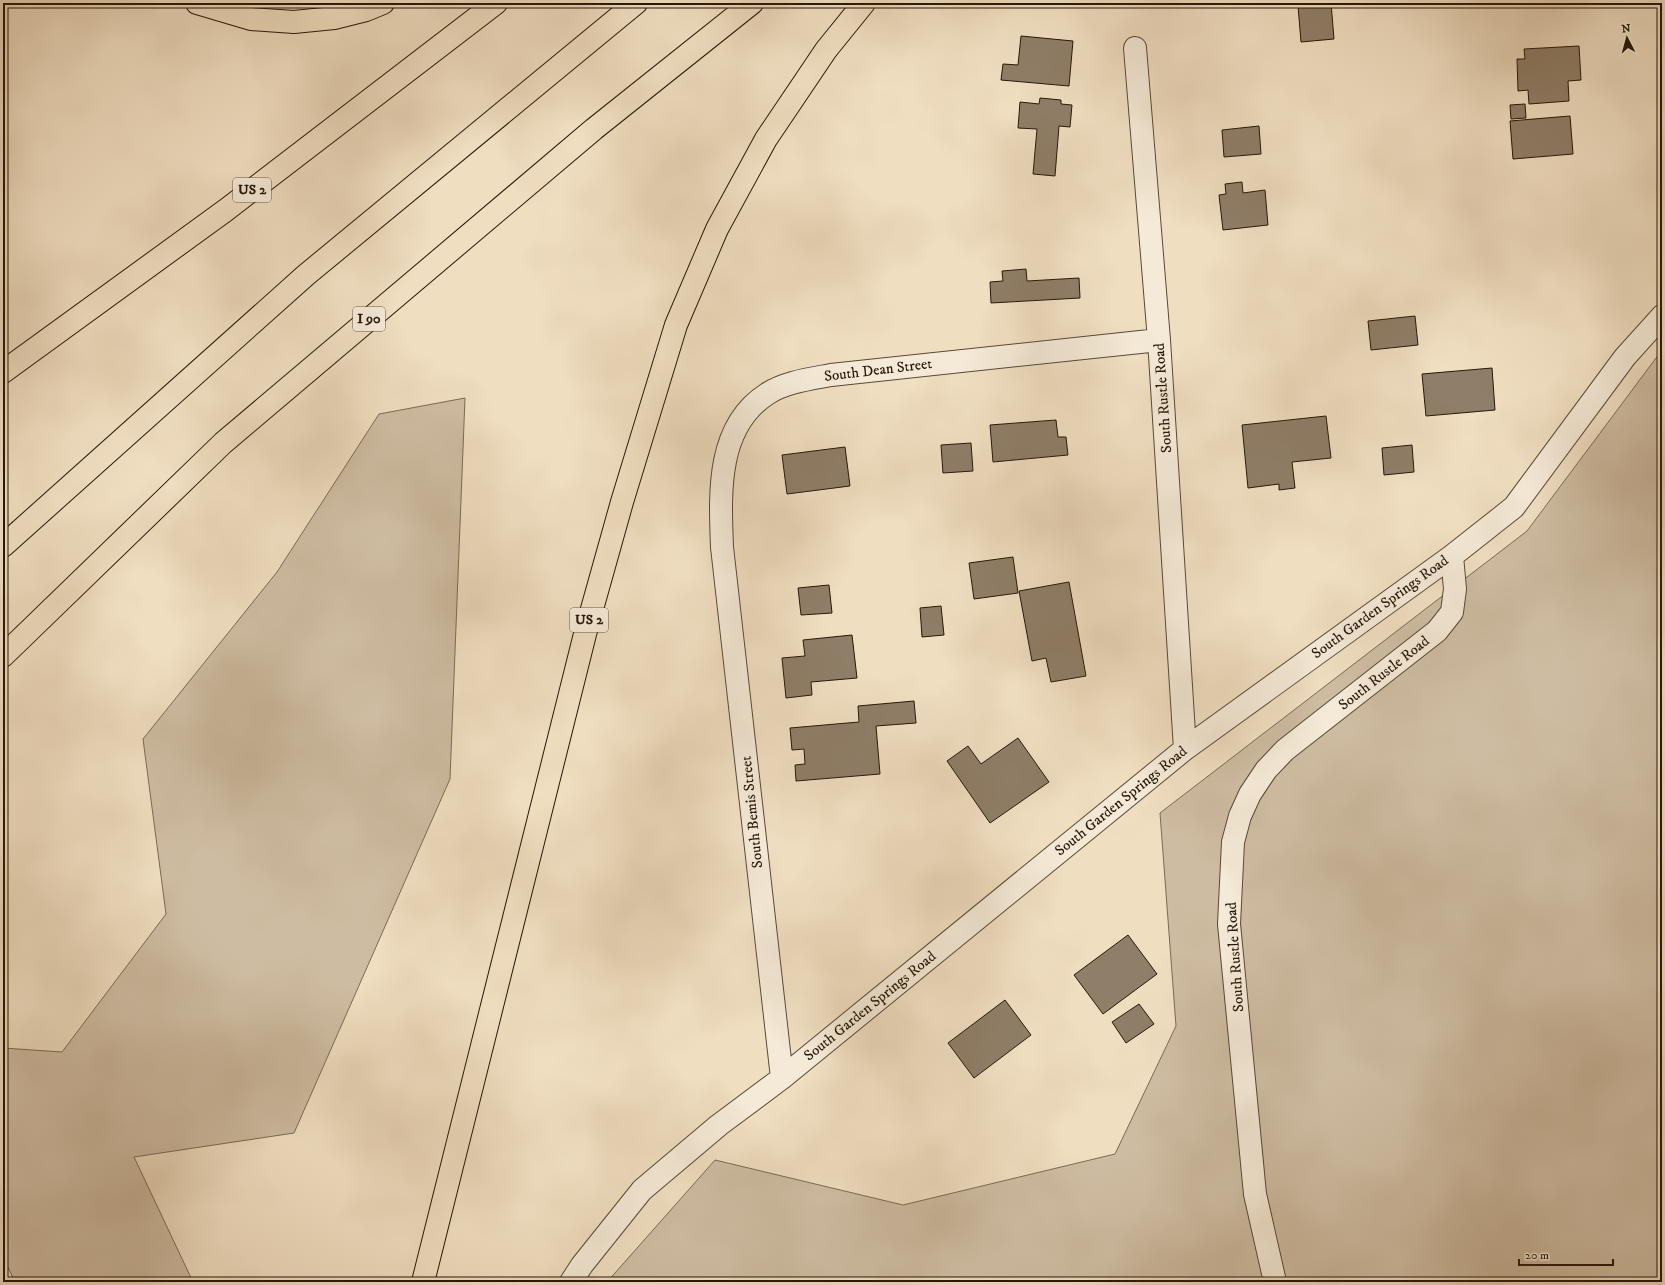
<svg xmlns="http://www.w3.org/2000/svg" width="1665" height="1285" viewBox="0 0 1665 1285" font-family="'IM FELL DW Pica',serif">
	<style>
		.green { fill: #cebca2; stroke: #7a6a55 }
		.building { fill: #8f7e68; stroke: #261708 }
		.lines { fill: none; stroke-linecap: round; stroke-linejoin: round }
		.minor-casing { stroke: #584936; stroke-width: 24 }
		.highway-casing { stroke: #261708; stroke-width: 24 }
		.minor { stroke: #f5ead7; stroke-width: 22 }
		.highway { stroke: #f0dec1; stroke-width: 22 }
		.labels { text-anchor: middle; dominant-baseline: central; stroke-width: 3; stroke-linejoin: round; paint-order: stroke }
		.shield { fill: #f5ead7; stroke: #645646; stroke-width: 1 }
		.shield-label { font-size: 14px; font-weight: bold; fill: #261708 }
		.street-label { font-size: 15px; fill: #261708; stroke: #f5ead7 }
	</style>
	<rect width="100%" height="100%" fill="#f0dec1"/>
	<filter id="stains"><feTurbulence type="fractalNoise" baseFrequency=".005" numOctaves="4"/><feColorMatrix values="0 0 0 0 .2 0 0 0 0 .09 0 0 0 0 .02 0 0 0 .5 -.17"/></filter>
	<radialGradient id="worn" r=".72"><stop offset=".6" stop-color="#630" stop-opacity="0"/><stop offset="1" stop-color="#630" stop-opacity=".3"/></radialGradient>
	<!-- green -->
	<path class="green" d="M 1662,350 L 1662,1282 L 607,1282 L 715,1160 L 903,1205 L 1115,1154 L 1176,1026 L 1160,813 L 1527,531 Z
		M 465,398 L 450,779 L 294,1133 L 134,1157 L 193,1282 L 15,1282 L 3,1257 L 3,1048 L 62,1052 L 166,914 L 143,739 L 277,572 L 379,414 Z"/>
	<!-- building -->
	<path class="building" d="M 1331,3 L 1334,39 L 1301,42 L 1298,6 Z
		M 1021,36 L 1073,41 L 1069,86 L 1001,80 L 1003,64 L 1018,65 Z
		M 1579,46 L 1581,80 L 1568,81 L 1569,101 L 1529,104 L 1528,90 L 1518,91 L 1517,59 L 1525,59 L 1524,49 Z
		M 1040,98 L 1061,100 L 1061,104 L 1072,105 L 1070,127 L 1059,126 L 1055,176 L 1033,174 L 1037,129 L 1018,128 L 1020,102 L 1039,104 Z
		M 1525,104 L 1526,118 L 1511,119 L 1510,105 Z
		M 1570,116 L 1573,154 L 1513,159 L 1510,121 Z
		M 1259,126 L 1261,154 L 1224,157 L 1222,130 Z
		M 1242,182 L 1243,193 L 1265,190 L 1268,225 L 1223,230 L 1219,195 L 1226,194 L 1225,184 Z
		M 1026,269 L 1027,281 L 1079,278 L 1080,298 L 991,303 L 990,282 L 1003,281 L 1002,271 Z
		M 1415,316 L 1418,345 L 1371,350 L 1368,321 Z
		M 1492,368 L 1495,410 L 1426,416 L 1422,374 Z
		M 1326,416 L 1331,458 L 1292,462 L 1295,488 L 1279,490 L 1279,484 L 1248,488 L 1242,425 Z
		M 1056,420 L 1058,437 L 1066,437 L 1068,455 L 993,462 L 990,425 Z
		M 971,443 L 973,471 L 943,473 L 941,445 Z
		M 1412,445 L 1414,472 L 1384,475 L 1382,448 Z
		M 845,447 L 850,486 L 787,494 L 782,455 Z
		M 1013,557 L 1018,593 L 974,599 L 969,563 Z
		M 1069,582 L 1086,676 L 1051,682 L 1046,658 L 1032,661 L 1019,591 Z
		M 829,585 L 832,613 L 801,615 L 798,588 Z
		M 941,606 L 944,635 L 922,637 L 920,608 Z
		M 852,635 L 857,678 L 811,682 L 812,695 L 786,698 L 782,658 L 805,656 L 803,640 Z
		M 914,701 L 916,723 L 876,726 L 880,774 L 796,781 L 795,765 L 805,764 L 804,749 L 792,750 L 790,728 L 859,722 L 858,706 Z
		M 1018,738 L 1049,782 L 990,823 L 947,761 L 968,746 L 981,764 Z
		M 1128,935 L 1157,974 L 1103,1014 L 1074,975 Z
		M 1005,1000 L 1031,1035 L 974,1078 L 948,1043 Z
		M 1139,1004 L 1154,1024 L 1126,1043 L 1112,1022 Z"/>
	<g class="lines">
		<!-- minor casing -->
		<g class="minor-casing">
			<path id="minor" d="M 1135,48 L 1159,340 L 1185,749
				M 782,1078 L 722,547 C 720,494 716,427 767,394 C 785,382 810,379 831,375 L 1159,340
				M 571,1282 L 582,1265 L 642,1190 L 719,1125 L 782,1078 L 1185,749 L 1452,556 L 1514,507 L 1625,357 L 1662,316
				M 1275,1282 L 1255,1194 L 1229,924 L 1233,842 L 1240,816 L 1250,794 L 1266,770 L 1285,750 L 1437,631 L 1452,612 L 1455,589 L 1452,556"/>
		</g>
		<!-- highway casing -->
		<g class="highway-casing">
			<path id="highway" d="M 197,3 L 251,19 L 294,22 L 334,18 L 366,10 L 383,3
				M 3,372 L 226,210 L 496,3
				M 3,546 L 306,275 L 636,3
				M 3,656 L 223,443 L 594,129 L 752,3
				M 423,1282 L 585,634 L 622,502 L 676,325 L 717,229 L 766,139 L 826,50 L 864,3"/>
		</g>
		<!-- minor -->
		<use href="#minor" class="minor"/>
		<!-- highway -->
		<use href="#highway" class="highway"/>
	</g>
	<g class="labels">
		<!-- shield labels -->
		<g class="shield">
			<rect x="233" y="178" width="38" height="24" rx="3"/>
			<rect x="353" y="307" width="32" height="24" rx="3"/>
			<rect x="570" y="608" width="38" height="24" rx="3"/>
		</g>
		<g class="shield-label">
			<text x="252" y="190">US 2</text>
			<text x="369" y="319">I 90</text>
			<text x="589" y="620">US 2</text>
		</g>
		<!-- street labels -->
		<g class="street-label">
			<text transform="translate(878 370) rotate(-7)">South Dean Street</text>
			<text transform="translate(1163 398) rotate(-94)">South Rustle Road</text>
			<text transform="translate(1380 607) rotate(-36)">South Garden Springs Road</text>
			<text transform="translate(1384 673) rotate(-38)">South Rustle Road</text>
			<text transform="translate(1121 801) rotate(-39)">South Garden Springs Road</text>
			<text transform="translate(752 812) rotate(-96)">South Bemis Street</text>
			<text transform="translate(1235 957) rotate(-94)">South Rustle Road</text>
			<text transform="translate(870 1006) rotate(-39)">South Garden Springs Road</text>
		</g>
	</g>
	<!-- margin -->
	<rect width="1665" height="1285" fill="none" stroke="#f0dec1" stroke-width="16"/>
	<rect x="4" y="4" width="1657" height="1277" fill="none" stroke="#261708" stroke-width="2"/>
	<rect x="8" y="8" width="1649" height="1269" fill="none" stroke="#261708"/>
	<!-- north arrow -->
	<g transform="translate(1627 38) rotate(354)" stroke="#f5ead7" stroke-width="3" paint-order="stroke">
	<path d="M0-3L7 15L0 10L-7 15Z" fill="#261708"/>
	<text y="-6" font-size="11" font-weight="bold" text-anchor="middle" fill="#261708">N</text>
	</g>
	<!-- scale -->
	<path d="M1519 1259v6h94v-6" fill="none" stroke="#261708" stroke-width="2"/>
	<text x="1525" y="1259" font-size="12" fill="#261708" stroke="#f5ead7" stroke-width="3" paint-order="stroke">20 m</text>
	<rect width="100%" height="100%" filter="url(#stains)"/>
	<rect width="100%" height="100%" fill="url(#worn)"/>
</svg>
